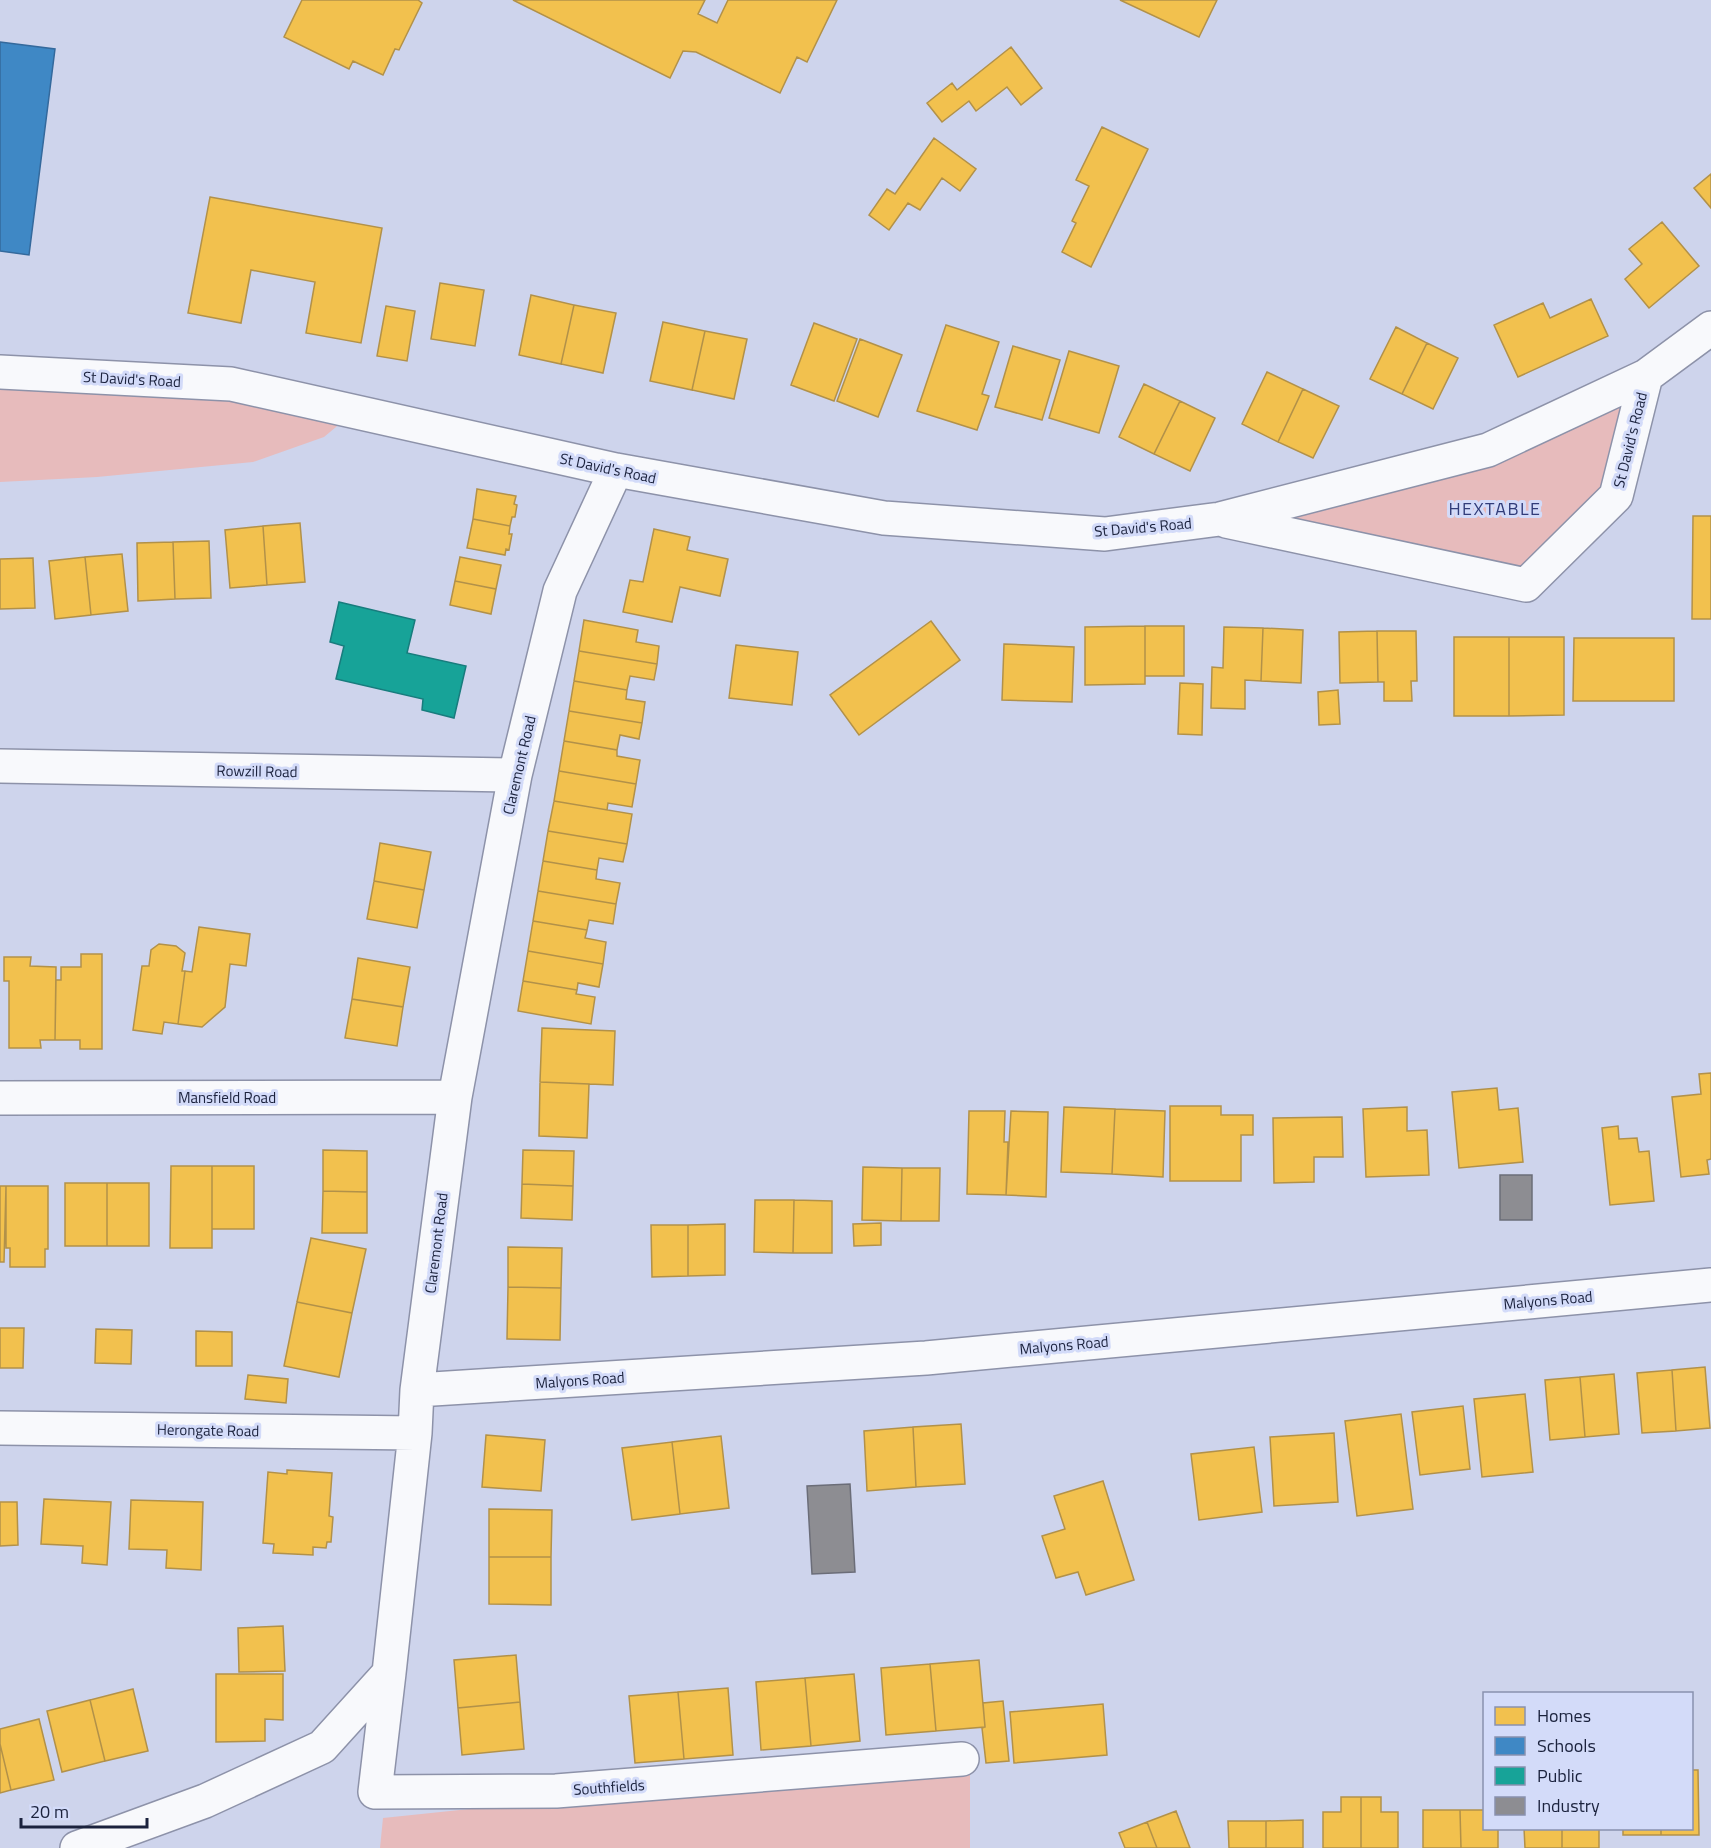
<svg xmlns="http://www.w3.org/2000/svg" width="1711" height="1848" viewBox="0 0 1711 1848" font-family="'Titillium Web',sans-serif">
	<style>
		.green { fill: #e7bbbc }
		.homes { fill: #f2c14e; stroke: #b29149; stroke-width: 1.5 }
		.schools { fill: #3f88c5; stroke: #34699c; stroke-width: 1.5 }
		.public { fill: #17a398; stroke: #187c7d; stroke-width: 1.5 }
		.industry { fill: #8d8d92; stroke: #6b6d78; stroke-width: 1.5 }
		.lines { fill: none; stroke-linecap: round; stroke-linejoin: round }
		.minor-casing { stroke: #8d92a9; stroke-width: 36 }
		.minor { stroke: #f8f9fc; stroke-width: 33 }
		.labels { text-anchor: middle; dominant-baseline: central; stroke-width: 6; stroke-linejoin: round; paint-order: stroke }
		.street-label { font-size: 15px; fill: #1b223d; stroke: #d3dbf9 }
		.quarter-label { font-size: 18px; letter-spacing: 1.5px; fill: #313c79; stroke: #d3dbf9 }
	</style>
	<rect width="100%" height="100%" fill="#ced4ec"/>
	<!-- green -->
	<path class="green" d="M 0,373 L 354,412 L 324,437 L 253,462 L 97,477 L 0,482 Z
		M 1635,382 L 1610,491 L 1521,580 L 1232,520 L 1488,452 Z
		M 970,1757 L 970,1848 L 380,1848 L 383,1818 Z"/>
	<!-- homes -->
	<path class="homes" d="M 302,0 L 418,0 L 422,3 L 399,50 L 395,49 L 383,75 L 353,61 L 349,69 L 284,37 Z
		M 513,0 L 705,0 L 698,14 L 717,23 L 728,0 L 837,0 L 807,62 L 797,57 L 780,93 L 696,52 L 683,51 L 670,78 Z
		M 1120,0 L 1217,0 L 1199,37 Z
		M 1011,47 L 1042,88 L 1021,105 L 1007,87 L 976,111 L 969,101 L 942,122 L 927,103 L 952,83 L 957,90 Z
		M 1102,127 L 1148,149 L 1091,267 L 1062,252 L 1076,223 L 1072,221 L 1089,186 L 1076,180 Z
		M 934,138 L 976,169 L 960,191 L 942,178 L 920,210 L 908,203 L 889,230 L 869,215 L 887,189 L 895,194 Z
		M 1711,174 L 1711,208 L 1694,188 Z
		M 210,197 L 382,228 L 361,343 L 306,333 L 315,282 L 251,270 L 241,323 L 188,313 Z
		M 1662,222 L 1699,266 L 1649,308 L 1625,279 L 1642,264 L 1629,249 Z
		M 440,283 L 484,290 L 475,346 L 431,339 Z
		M 531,295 L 574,305 L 561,364 L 519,355 Z
		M 1591,299 L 1608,336 L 1518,377 L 1494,325 L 1543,303 L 1550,318 Z
		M 574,305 L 616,313 L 603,373 L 561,364 Z
		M 386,306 L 415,311 L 407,361 L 377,356 Z
		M 663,322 L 705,331 L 692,390 L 650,381 Z
		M 814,323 L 857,339 L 834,401 L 791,385 Z
		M 946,325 L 999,342 L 982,394 L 989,396 L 977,430 L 917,411 Z
		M 1396,327 L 1427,343 L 1402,394 L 1370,379 Z
		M 705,331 L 747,339 L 734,399 L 692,390 Z
		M 860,339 L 902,355 L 878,417 L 837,401 Z
		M 1427,343 L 1458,358 L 1433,409 L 1402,394 Z
		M 1013,346 L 1060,360 L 1042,420 L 995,407 Z
		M 1069,351 L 1119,366 L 1099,433 L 1049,418 Z
		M 1267,372 L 1303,389 L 1278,442 L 1242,424 Z
		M 1144,384 L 1180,401 L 1154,454 L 1119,437 Z
		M 1303,389 L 1339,406 L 1313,458 L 1278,442 Z
		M 1180,401 L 1215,418 L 1190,471 L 1154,454 Z
		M 477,489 L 516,496 L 514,504 L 517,505 L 515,517 L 512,517 L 510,526 L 473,519 Z
		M 1693,516 L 1711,516 L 1711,619 L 1692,619 Z
		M 473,519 L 510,526 L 509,534 L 512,534 L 509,550 L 506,549 L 505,555 L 467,548 Z
		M 300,523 L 305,582 L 267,585 L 263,526 Z
		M 263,526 L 267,585 L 230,588 L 225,530 Z
		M 654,529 L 690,537 L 687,550 L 728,559 L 720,596 L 680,587 L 672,622 L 623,612 L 630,580 L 643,582 Z
		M 209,541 L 211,598 L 175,599 L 173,542 Z
		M 173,542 L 175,599 L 138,601 L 137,543 Z
		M 122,554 L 128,611 L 91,615 L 85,557 Z
		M 85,557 L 91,615 L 55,619 L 49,561 Z
		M 460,557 L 501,565 L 496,589 L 455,581 Z
		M 33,558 L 35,608 L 0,609 L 0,559 Z
		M 455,581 L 496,589 L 491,614 L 450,605 Z
		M 584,620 L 638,630 L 636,642 L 659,646 L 657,664 L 579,651 Z
		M 931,621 L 960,660 L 859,735 L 830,695 Z
		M 1145,626 L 1184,626 L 1184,676 L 1145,676 Z
		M 1145,626 L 1145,684 L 1085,685 L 1085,627 Z
		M 1224,627 L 1263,628 L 1261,681 L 1245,680 L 1245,709 L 1211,708 L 1212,667 L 1223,668 Z
		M 1263,628 L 1303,630 L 1301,683 L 1261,681 Z
		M 1377,631 L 1416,631 L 1417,681 L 1411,681 L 1412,701 L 1384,701 L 1384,682 L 1378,682 Z
		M 1377,631 L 1378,682 L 1340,683 L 1339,632 Z
		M 1454,637 L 1509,637 L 1509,716 L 1454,716 Z
		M 1509,637 L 1564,637 L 1564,715 L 1509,716 Z
		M 1574,638 L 1674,638 L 1674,701 L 1573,701 Z
		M 1004,644 L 1074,647 L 1072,702 L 1002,700 Z
		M 736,645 L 798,652 L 792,705 L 729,698 Z
		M 579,651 L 657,664 L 654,680 L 630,676 L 627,690 L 574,681 Z
		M 574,681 L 627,690 L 626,699 L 645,702 L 642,723 L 569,711 Z
		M 1180,683 L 1203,684 L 1202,735 L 1178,734 Z
		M 1338,690 L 1340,724 L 1319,725 L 1318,692 Z
		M 569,711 L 642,723 L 639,739 L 620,735 L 617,750 L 564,741 Z
		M 564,741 L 617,750 L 617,756 L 640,760 L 636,784 L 559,771 Z
		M 559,771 L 636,784 L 632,807 L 608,803 L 607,810 L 554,801 Z
		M 554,801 L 632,814 L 627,844 L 548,831 Z
		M 548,831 L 627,844 L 623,862 L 599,858 L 597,870 L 543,861 Z
		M 380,843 L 431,852 L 424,890 L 374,881 Z
		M 543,861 L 597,870 L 596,879 L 620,883 L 616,904 L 538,891 Z
		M 374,881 L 424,890 L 417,928 L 367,919 Z
		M 538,891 L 616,904 L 613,924 L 589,920 L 587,930 L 533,921 Z
		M 533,921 L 587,930 L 585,938 L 606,942 L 603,964 L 528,951 Z
		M 199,927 L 250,934 L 246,966 L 230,964 L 225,1007 L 202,1027 L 178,1024 L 185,971 L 192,972 Z
		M 159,944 L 176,946 L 185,953 L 182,971 L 185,971 L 178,1024 L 164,1022 L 162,1034 L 133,1030 L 142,966 L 149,966 L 151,950 Z
		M 528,951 L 603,964 L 599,987 L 578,983 L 577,990 L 523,981 Z
		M 81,954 L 102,954 L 102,1049 L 80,1049 L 80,1040 L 55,1040 L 56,980 L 61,980 L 61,967 L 81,967 Z
		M 4,957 L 31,957 L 30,966 L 56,967 L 55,1040 L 40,1040 L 41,1048 L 9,1048 L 9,981 L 4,981 Z
		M 358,958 L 410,967 L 403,1007 L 352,999 Z
		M 523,981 L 577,990 L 576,994 L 595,997 L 591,1024 L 518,1011 Z
		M 352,999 L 403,1007 L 397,1046 L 345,1038 Z
		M 542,1028 L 615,1031 L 613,1085 L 540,1082 Z
		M 1711,1073 L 1711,1159 L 1707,1160 L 1709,1174 L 1681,1177 L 1672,1097 L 1701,1094 L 1699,1074 Z
		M 540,1082 L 589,1084 L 587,1138 L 539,1136 Z
		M 1497,1088 L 1499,1110 L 1518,1108 L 1523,1162 L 1459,1168 L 1452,1092 Z
		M 1170,1106 L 1221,1106 L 1221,1115 L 1253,1115 L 1253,1135 L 1241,1135 L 1241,1181 L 1170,1181 Z
		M 1064,1107 L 1115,1109 L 1112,1174 L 1061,1172 Z
		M 1407,1107 L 1407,1131 L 1427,1130 L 1429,1175 L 1366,1177 L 1363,1109 Z
		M 1115,1109 L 1165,1111 L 1163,1177 L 1112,1174 Z
		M 969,1111 L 1005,1111 L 1004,1142 L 1008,1142 L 1006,1195 L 967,1194 Z
		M 1011,1111 L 1048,1112 L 1046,1197 L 1006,1195 Z
		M 1342,1117 L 1343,1157 L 1314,1157 L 1314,1182 L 1274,1183 L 1273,1118 Z
		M 1618,1126 L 1619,1139 L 1637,1138 L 1639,1152 L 1649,1151 L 1654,1201 L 1610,1205 L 1602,1128 Z
		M 323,1150 L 367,1151 L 367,1192 L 323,1191 Z
		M 523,1150 L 574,1151 L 573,1186 L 522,1184 Z
		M 171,1166 L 212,1166 L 212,1248 L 170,1248 Z
		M 212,1166 L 254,1166 L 254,1229 L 212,1229 Z
		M 863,1167 L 902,1168 L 901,1221 L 862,1220 Z
		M 902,1168 L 940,1168 L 939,1221 L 901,1221 Z
		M 65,1183 L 107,1183 L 107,1246 L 65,1246 Z
		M 107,1183 L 149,1183 L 149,1246 L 107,1246 Z
		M 522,1184 L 573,1186 L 572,1220 L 521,1218 Z
		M 0,1186 L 6,1186 L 4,1262 L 0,1262 Z
		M 6,1186 L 48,1186 L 48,1249 L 45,1249 L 45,1267 L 10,1267 L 10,1248 L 6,1248 Z
		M 323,1191 L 367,1192 L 367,1233 L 322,1233 Z
		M 755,1200 L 794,1200 L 793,1253 L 754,1252 Z
		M 794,1200 L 832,1201 L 832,1253 L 793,1253 Z
		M 881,1223 L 881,1245 L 854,1246 L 853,1224 Z
		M 725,1224 L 725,1275 L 688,1276 L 688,1225 Z
		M 651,1225 L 688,1225 L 688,1276 L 652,1277 Z
		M 311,1238 L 366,1249 L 352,1313 L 297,1302 Z
		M 508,1247 L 562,1248 L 561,1288 L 508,1287 Z
		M 508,1287 L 561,1288 L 560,1340 L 507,1339 Z
		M 297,1302 L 352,1313 L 339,1377 L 284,1366 Z
		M 0,1328 L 24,1328 L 23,1368 L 0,1368 Z
		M 96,1329 L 132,1330 L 131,1364 L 95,1363 Z
		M 196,1331 L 232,1332 L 232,1366 L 196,1366 Z
		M 1705,1367 L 1710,1428 L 1676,1431 L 1672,1370 Z
		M 1672,1370 L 1676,1431 L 1642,1433 L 1637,1373 Z
		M 1614,1374 L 1619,1434 L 1585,1437 L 1580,1377 Z
		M 248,1375 L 288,1379 L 286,1403 L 245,1399 Z
		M 1580,1377 L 1585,1437 L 1550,1440 L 1545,1380 Z
		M 1525,1394 L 1533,1472 L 1482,1477 L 1474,1399 Z
		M 1463,1406 L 1470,1469 L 1420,1475 L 1412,1412 Z
		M 1401,1414 L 1413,1509 L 1357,1516 L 1345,1421 Z
		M 961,1424 L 965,1484 L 916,1487 L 913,1427 Z
		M 913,1427 L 916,1487 L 867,1491 L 864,1431 Z
		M 1334,1433 L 1338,1502 L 1274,1506 L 1270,1437 Z
		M 486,1435 L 545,1440 L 541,1491 L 482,1487 Z
		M 721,1436 L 729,1508 L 680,1514 L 672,1442 Z
		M 672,1442 L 680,1514 L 632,1520 L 622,1448 Z
		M 1254,1447 L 1262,1512 L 1199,1520 L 1191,1454 Z
		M 287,1470 L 332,1473 L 329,1516 L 333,1517 L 331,1542 L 327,1542 L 326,1548 L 313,1547 L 313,1555 L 273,1553 L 274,1544 L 263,1543 L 268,1472 L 287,1474 Z
		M 1103,1481 L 1134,1580 L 1086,1595 L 1078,1572 L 1056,1578 L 1042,1536 L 1065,1529 L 1054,1496 Z
		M 44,1499 L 111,1502 L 107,1565 L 82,1563 L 83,1546 L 41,1544 Z
		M 131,1500 L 203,1502 L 201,1570 L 166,1568 L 167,1550 L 129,1549 Z
		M 0,1502 L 17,1502 L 18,1545 L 0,1546 Z
		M 489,1509 L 552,1510 L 551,1557 L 489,1557 Z
		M 489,1557 L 551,1557 L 551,1605 L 489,1604 Z
		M 283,1626 L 285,1671 L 239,1672 L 238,1628 Z
		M 516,1655 L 520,1702 L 458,1708 L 454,1660 Z
		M 979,1660 L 985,1727 L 936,1731 L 930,1664 Z
		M 930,1664 L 936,1731 L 886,1735 L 881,1668 Z
		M 216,1674 L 283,1674 L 283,1720 L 265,1719 L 265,1741 L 216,1742 Z
		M 854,1674 L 860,1741 L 811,1746 L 805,1678 Z
		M 805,1678 L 811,1746 L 761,1750 L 756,1682 Z
		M 728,1688 L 733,1755 L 684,1759 L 678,1692 Z
		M 133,1689 L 148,1751 L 105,1761 L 90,1700 Z
		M 678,1692 L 684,1759 L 635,1763 L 629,1696 Z
		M 90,1700 L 105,1761 L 62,1772 L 47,1711 Z
		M 1003,1701 L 1009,1761 L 986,1763 L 982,1728 L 985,1727 L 983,1703 Z
		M 520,1702 L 524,1749 L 462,1755 L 458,1708 Z
		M 1103,1704 L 1107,1755 L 1014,1763 L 1010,1712 Z
		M 39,1719 L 54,1780 L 11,1790 L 0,1744 L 0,1729 Z
		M 0,1744 L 11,1790 L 0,1793 Z
		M 1692,1770 L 1698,1770 L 1699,1835 L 1661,1835 L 1661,1828 L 1692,1828 Z
		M 1341,1797 L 1361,1797 L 1361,1848 L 1323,1848 L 1323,1812 L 1341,1812 Z
		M 1361,1797 L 1381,1797 L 1381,1812 L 1398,1812 L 1398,1848 L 1361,1848 Z
		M 1423,1810 L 1460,1810 L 1461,1848 L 1423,1848 Z
		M 1460,1810 L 1484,1810 L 1484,1828 L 1498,1828 L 1498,1848 L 1461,1848 Z
		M 1176,1811 L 1190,1848 L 1157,1848 L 1147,1822 Z
		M 1303,1820 L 1303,1848 L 1266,1848 L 1266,1821 Z
		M 1228,1821 L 1266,1821 L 1266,1848 L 1229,1848 Z
		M 1147,1822 L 1157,1848 L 1125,1848 L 1119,1833 Z
		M 1524,1828 L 1562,1828 L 1562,1848 L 1525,1848 Z
		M 1562,1828 L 1599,1828 L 1599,1848 L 1562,1848 Z
		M 1623,1828 L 1661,1828 L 1661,1835 L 1623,1835 Z"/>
	<!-- schools -->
	<path class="schools" d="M 0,42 L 55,49 L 29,255 L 0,251 Z"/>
	<!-- public -->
	<path class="public" d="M 339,602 L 415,620 L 407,653 L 466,666 L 454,718 L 422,710 L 423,699 L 336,679 L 344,646 L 330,642 Z"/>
	<!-- industry -->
	<path class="industry" d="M 1500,1175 L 1532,1175 L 1532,1220 L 1500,1220 Z
		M 850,1484 L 855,1572 L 812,1574 L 807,1486 Z"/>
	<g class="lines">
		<!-- minor casing -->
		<g class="minor-casing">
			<path id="minor" d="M 0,372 L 231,384 L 616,470 L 884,518 L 1105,534 L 1220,519 L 1488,450 L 1646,376 L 1711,328
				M 1226,521 L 1526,585 L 1616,496 L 1646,376
				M 0,766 L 515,775
				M 0,1098 L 455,1097
				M 417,1390 L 926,1358 L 1711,1285
				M 0,1428 L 415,1433
				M 389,1673 L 375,1792 L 556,1791 L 962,1759
				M 77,1848 L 205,1801 L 322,1747 L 389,1673 L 415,1433 L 417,1390 L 455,1097 L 515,775 L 560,591 L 616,470"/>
		</g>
		<!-- minor -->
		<use href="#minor" class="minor"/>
	</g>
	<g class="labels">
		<!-- street labels -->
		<g class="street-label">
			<text transform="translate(132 379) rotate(3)">St David's Road</text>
			<text transform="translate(1630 440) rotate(-76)">St David's Road</text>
			<text transform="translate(608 468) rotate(12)">St David's Road</text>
			<text transform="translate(1143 527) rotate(-5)">St David's Road</text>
			<text transform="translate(519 765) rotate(-77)">Claremont Road</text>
			<text transform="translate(257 771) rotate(1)">Rowzill Road</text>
			<text x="227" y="1097">Mansfield Road</text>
			<text transform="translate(436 1243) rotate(-83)">Claremont Road</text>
			<text transform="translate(1548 1300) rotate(-5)">Malyons Road</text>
			<text transform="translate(1064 1345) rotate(-5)">Malyons Road</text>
			<text transform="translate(580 1380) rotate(-4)">Malyons Road</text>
			<text transform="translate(208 1430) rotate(1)">Herongate Road</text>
			<text transform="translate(609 1787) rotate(-4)">Southfields</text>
		</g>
		<!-- quarter labels -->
		<g class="quarter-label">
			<text x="1495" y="508">HEXTABLE</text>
		</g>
	</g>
	<!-- legend -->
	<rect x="1483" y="1692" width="210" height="138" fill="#d3dbf9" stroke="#8991ae" stroke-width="1.5"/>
	<rect x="1495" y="1707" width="30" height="18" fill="#f2c14e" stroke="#8991ae" stroke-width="1.5"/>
	<text x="1537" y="1722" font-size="18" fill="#1b223d">Homes</text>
	<rect x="1495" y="1737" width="30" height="18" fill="#3f88c5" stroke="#8991ae" stroke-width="1.5"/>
	<text x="1537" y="1752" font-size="18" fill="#1b223d">Schools</text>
	<rect x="1495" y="1767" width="30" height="18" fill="#17a398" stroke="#8991ae" stroke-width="1.5"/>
	<text x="1537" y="1782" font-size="18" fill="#1b223d">Public</text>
	<rect x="1495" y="1797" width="30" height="18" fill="#8d8d92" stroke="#8991ae" stroke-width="1.5"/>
	<text x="1537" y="1812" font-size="18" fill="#1b223d">Industry</text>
	<!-- scale -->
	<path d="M21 1818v9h126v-9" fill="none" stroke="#1b223d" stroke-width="3"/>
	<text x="30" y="1818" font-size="18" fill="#1b223d" stroke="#d3dbf9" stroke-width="4.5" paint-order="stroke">20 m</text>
</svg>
